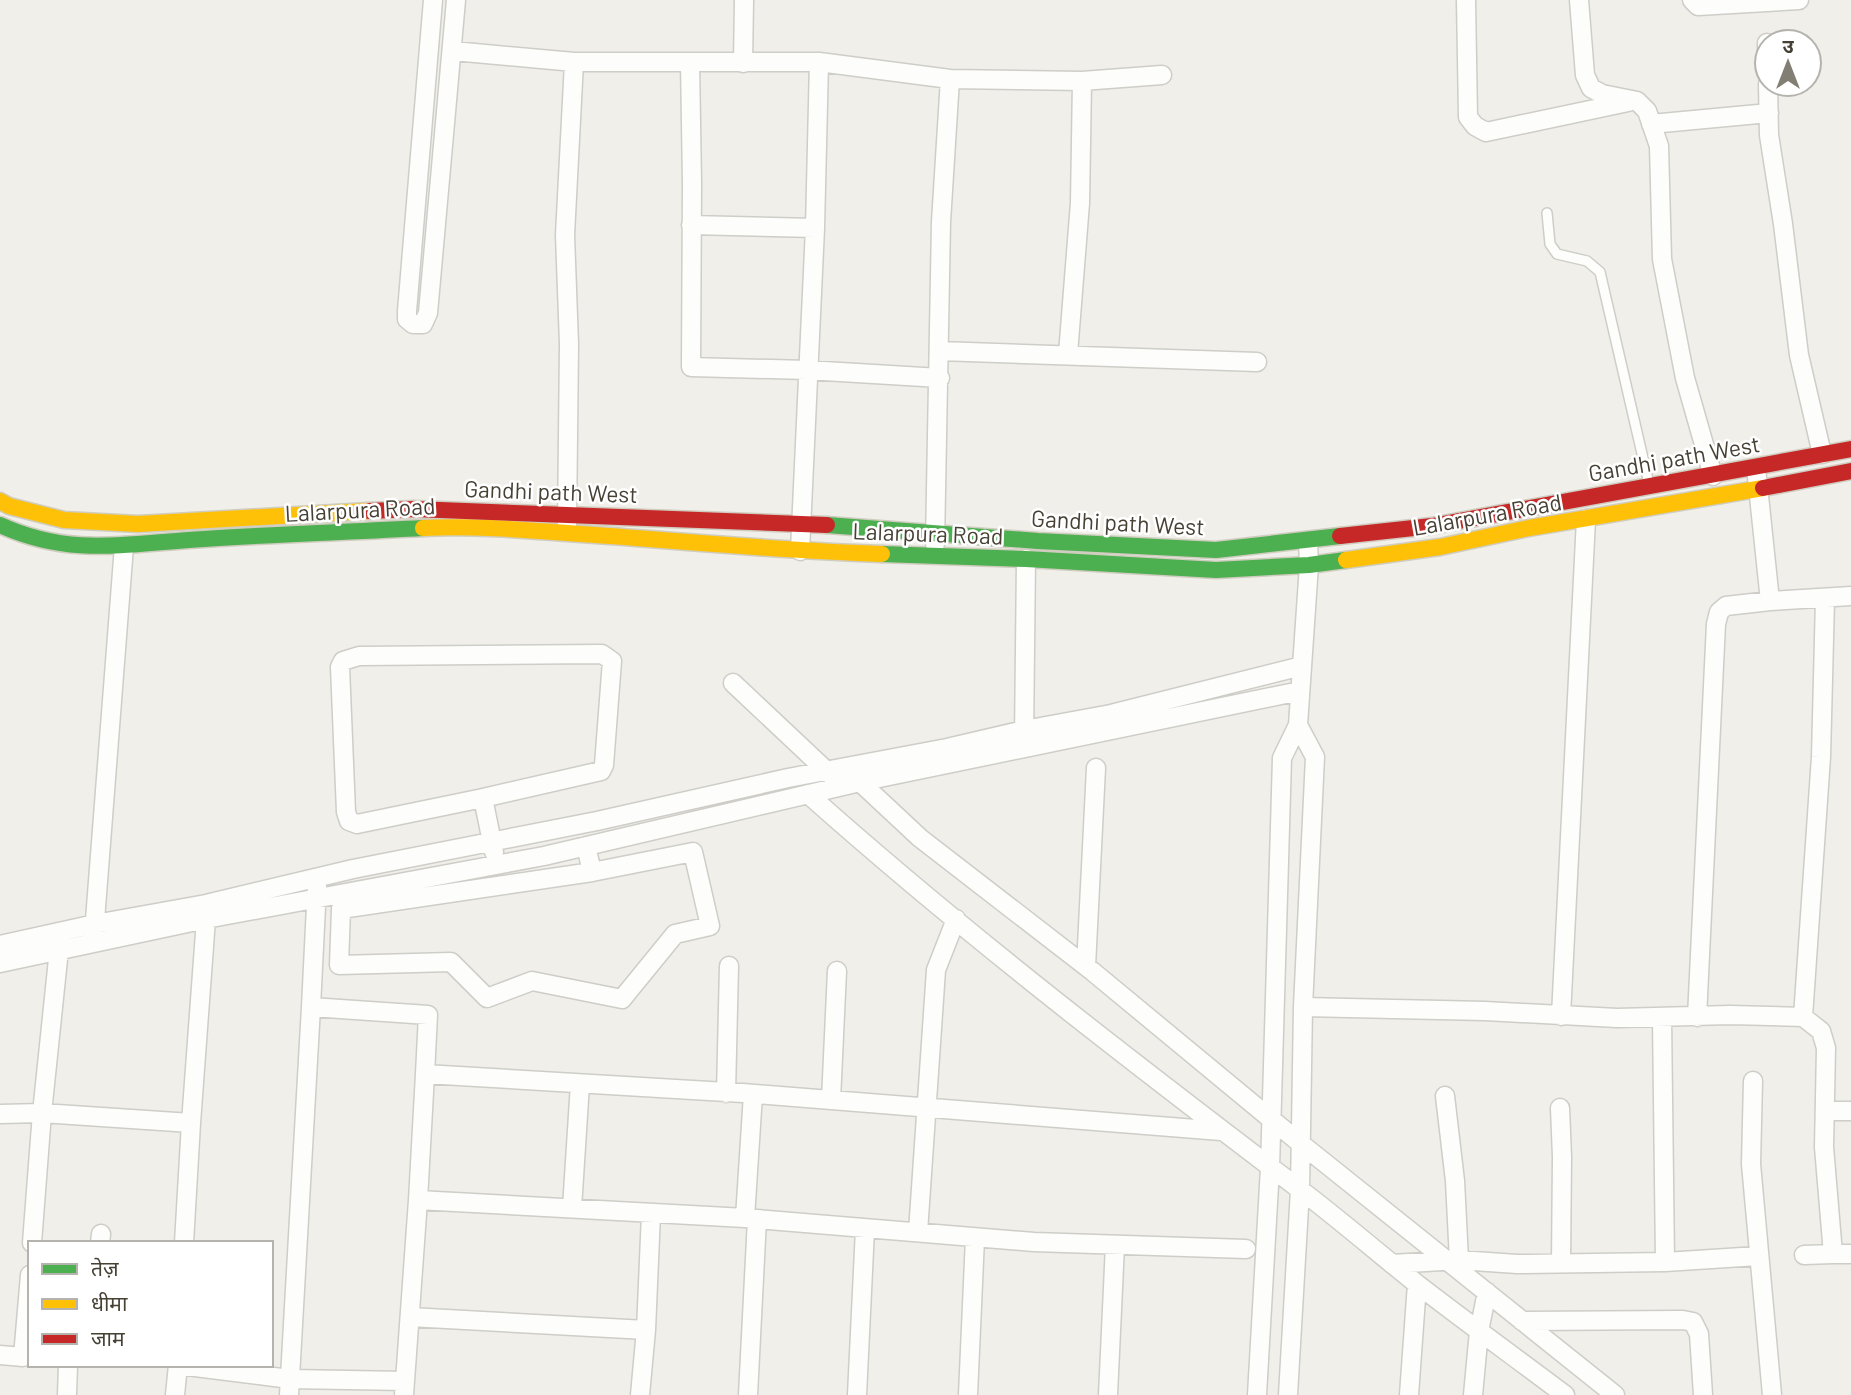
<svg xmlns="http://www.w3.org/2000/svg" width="1851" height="1395" viewBox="0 0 1851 1395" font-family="Barlow,'Noto Sans Devanagari',sans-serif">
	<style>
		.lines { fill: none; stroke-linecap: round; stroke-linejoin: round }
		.lane-casing { stroke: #cecdc7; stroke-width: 12 }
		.street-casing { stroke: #cecdc7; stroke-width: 21 }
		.fast-casing { stroke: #d0cdc0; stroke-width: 19 }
		.slow-casing { stroke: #d0cdc0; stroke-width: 19 }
		.jam-casing { stroke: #d0cdc0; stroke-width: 19 }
		.lane { stroke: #fdfdfc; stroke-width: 9 }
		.street { stroke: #fdfdfc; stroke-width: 18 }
		.fast { stroke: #4caf50; stroke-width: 16 }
		.slow { stroke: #ffc107; stroke-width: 16 }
		.jam { stroke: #c62828; stroke-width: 16 }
		.labels { text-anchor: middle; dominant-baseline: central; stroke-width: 5; stroke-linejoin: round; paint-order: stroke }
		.street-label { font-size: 23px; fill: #474135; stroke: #fff }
	</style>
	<rect width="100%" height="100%" fill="#f0efea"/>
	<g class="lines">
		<!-- lane casing -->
		<g class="lane-casing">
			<path id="lane" d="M 1547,213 L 1550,244 L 1557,254 L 1587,261 L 1600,272 L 1649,484"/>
		</g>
		<!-- street casing -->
		<g class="street-casing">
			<path id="street" d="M 433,0 L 407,311 L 407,319 L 413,324 L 423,324 L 428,313 L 456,0
				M 1466,0 L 1468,117 L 1475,126 L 1486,132 L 1628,102
				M 1579,0 L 1585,75 L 1591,88 L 1602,94 L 1637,101 L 1647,111 L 1659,146 L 1662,259 L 1685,378 L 1713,476
				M 1692,0 L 1698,6 L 1799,0
				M 1767,43 L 1767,49
				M 453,51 L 574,62
				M 690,62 L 692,184 L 691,367 L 807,370 L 940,378
				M 743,63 L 744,0
				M 1768,84 L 1769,135 L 1783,224 L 1799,355 L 1822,454
				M 1651,124 L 1769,113
				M 691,225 L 815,228
				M 940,351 L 1257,362
				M 1068,354 L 1080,203 L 1082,81
				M 1757,477 L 1770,601 L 1851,596
				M 567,526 L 569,344 L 565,235 L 574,62 L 819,62 L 950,79 L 1082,81 L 1162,75
				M 935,544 L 941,222 L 950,79
				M 800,551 L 815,228 L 819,62
				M 733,683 L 833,777
				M 1024,738 L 1026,559
				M 860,782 L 920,838 L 1092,971 L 1300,1143 L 1615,1395
				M 808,794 C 964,933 1131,1061 1298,1188 C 1339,1219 1377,1252 1417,1284 C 1466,1322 1516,1358 1565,1395
				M 483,798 L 601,771 L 604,765 L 612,661 L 602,654 L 359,656 L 343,661 L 340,667 L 346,812 L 349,821 L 357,824 L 483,798 L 494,852
				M 586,846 L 592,872 L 693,852 L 710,926 L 675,934 L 622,999 L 532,981 L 487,998 L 451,962 L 339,965 L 341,909 L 592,872
				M 317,886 L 311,1007 L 428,1015 L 425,1074 L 743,1093 L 1221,1131
				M 94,933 L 124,546
				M 0,945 L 95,924 L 206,904 L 353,869 L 597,821 L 788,778 L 947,748 L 1024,730 L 1111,714 L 1302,666
				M 0,963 L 206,919 L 544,856 L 860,782 L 1300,691
				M 1086,966 L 1096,768
				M 1303,1007 L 1485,1011 L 1617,1018 L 1730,1015 L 1803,1017 L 1821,1031 L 1826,1048 L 1824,1147 L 1833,1254 L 1851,1254
				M 1561,1016 L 1586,519
				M 1697,1017 L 1716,624 L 1719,612 L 1726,606 L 1770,601
				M 1803,1017 L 1821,757 L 1825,599
				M 1662,1018 L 1665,1262
				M 425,1074 L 418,1200 L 745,1218 L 1034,1242 L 1246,1249
				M 1753,1081 L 1751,1164 L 1772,1395
				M 726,1093 L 729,966
				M 1445,1096 L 1455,1181 L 1459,1260
				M 831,1100 L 837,971
				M 1560,1108 L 1562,1157 L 1561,1263
				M 1825,1111 L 1851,1111
				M 0,1114 L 42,1113 L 191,1123 L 184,1243
				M 191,1123 L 206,919
				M 572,1208 L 580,1084
				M 745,1218 L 753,1094
				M 918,1232 L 936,970 L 956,919
				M 32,1243 L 42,1113 L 60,940
				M 100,1243 L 101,1234
				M 1804,1255 L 1833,1254
				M 1392,1264 L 1459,1260 L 1517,1264 L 1665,1262 L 1758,1256
				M 410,1317 L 646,1330 L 651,1214
				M 1522,1321 L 1683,1320 L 1693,1322 L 1699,1334 L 1703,1395
				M 0,1355 L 23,1357 L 30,1275
				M 179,1365 L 290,1379 L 405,1381
				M 67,1395 L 68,1365
				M 175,1395 L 178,1365
				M 289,1395 L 311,1007
				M 404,1395 L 418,1200
				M 640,1395 L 646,1330
				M 748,1395 L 757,1219
				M 857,1395 L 865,1229
				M 968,1395 L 975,1238
				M 1108,1395 L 1115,1245
				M 1257,1395 L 1270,1168 L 1282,758 L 1298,725 L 1309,565 L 1308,541
				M 1288,1395 L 1300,1190 L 1303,1007 L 1315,757 L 1298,725
				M 1409,1395 L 1417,1284
				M 1473,1395 L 1479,1331 L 1487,1292"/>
		</g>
		<!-- fast casing -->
		<g class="fast-casing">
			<path id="fast" d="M 0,525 C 72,558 129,543 204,539 C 277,534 350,532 423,528
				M 827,525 L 1038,541 L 1216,550 L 1340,536
				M 882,554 L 1026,559 L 1216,570 L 1309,565 L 1346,560"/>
		</g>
		<!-- slow casing -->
		<g class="slow-casing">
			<path id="slow" d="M 0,501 L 9,506 L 64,520 L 138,524 L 369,511
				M 423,528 C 485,525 548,532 610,536 C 700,543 791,551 882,554
				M 1346,560 L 1440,547 L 1529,528 L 1763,488"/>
		</g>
		<!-- jam casing -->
		<g class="jam-casing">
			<path id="jam" d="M 1763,488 L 1851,471
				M 369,511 L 414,509 L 827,525
				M 1340,536 L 1432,526 L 1851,449"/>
		</g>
		<!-- lane -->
		<use href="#lane" class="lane"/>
		<!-- street -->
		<use href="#street" class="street"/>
		<!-- fast -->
		<use href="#fast" class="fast"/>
		<!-- slow -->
		<use href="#slow" class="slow"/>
		<!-- jam -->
		<use href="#jam" class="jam"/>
	</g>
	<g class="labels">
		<!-- street labels -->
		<g class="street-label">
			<text transform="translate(1674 458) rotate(-10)">Gandhi path West</text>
			<text transform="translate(551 491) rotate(2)">Gandhi path West</text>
			<text transform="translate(360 509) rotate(-3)">Lalarpura Road</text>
			<text transform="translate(1487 514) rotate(-10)">Lalarpura Road</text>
			<text transform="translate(1118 522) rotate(3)">Gandhi path West</text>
			<text transform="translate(928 533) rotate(2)">Lalarpura Road</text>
		</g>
	</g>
	<!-- legend -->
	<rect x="28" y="1241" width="245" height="126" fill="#ffffff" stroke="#b5b3ae" stroke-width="2"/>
	<rect x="42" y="1264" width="35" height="10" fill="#4caf50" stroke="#b5b3ae" stroke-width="2"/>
	<text x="91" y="1276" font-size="21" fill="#474135">तेज़</text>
	<rect x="42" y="1299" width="35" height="10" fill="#ffc107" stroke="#b5b3ae" stroke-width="2"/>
	<text x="91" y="1311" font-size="21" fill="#474135">धीमा</text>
	<rect x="42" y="1334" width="35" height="10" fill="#c62828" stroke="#b5b3ae" stroke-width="2"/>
	<text x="91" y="1346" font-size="21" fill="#474135">जाम</text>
	<!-- north arrow -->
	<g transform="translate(1788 63)"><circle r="33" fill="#ffffff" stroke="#b5b3ae" stroke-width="2"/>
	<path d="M0-5L12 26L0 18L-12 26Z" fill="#827e74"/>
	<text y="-10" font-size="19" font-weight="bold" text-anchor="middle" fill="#474135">उ</text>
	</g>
</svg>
